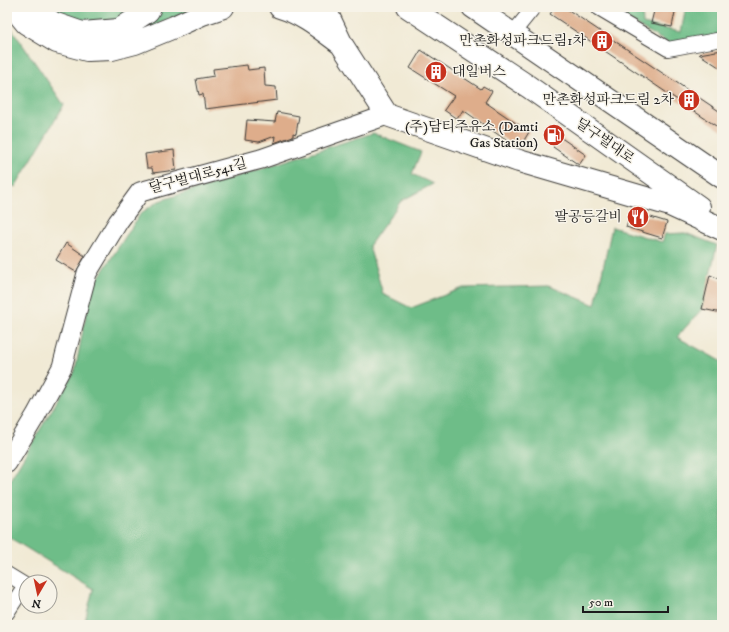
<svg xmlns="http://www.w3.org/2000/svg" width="729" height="632" viewBox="0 0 729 632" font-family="'IM FELL DW Pica','Noto Serif KR',serif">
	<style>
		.forest { fill: #6ebd88; stroke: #456c52 }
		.building { fill: #dead8b }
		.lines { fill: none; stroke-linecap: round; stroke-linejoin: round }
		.street-casing { stroke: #3c3b38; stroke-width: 16 }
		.secondary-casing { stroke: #3c3b38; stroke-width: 21 }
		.primary-casing { stroke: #3c3b38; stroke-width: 24 }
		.street { stroke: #fff; stroke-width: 14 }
		.secondary { stroke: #fff; stroke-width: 19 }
		.primary { stroke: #fff; stroke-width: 22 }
		.labels { text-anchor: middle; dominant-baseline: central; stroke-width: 3; stroke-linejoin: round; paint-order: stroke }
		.poi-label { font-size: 14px; fill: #1c1c1c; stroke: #f7f3e8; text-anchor: end }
		.street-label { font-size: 14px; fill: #1c1c1c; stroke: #f7f3e8 }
	</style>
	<rect width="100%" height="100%" fill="#f7f3e8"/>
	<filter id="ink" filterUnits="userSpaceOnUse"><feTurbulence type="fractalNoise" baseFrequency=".025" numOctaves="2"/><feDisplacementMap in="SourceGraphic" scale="8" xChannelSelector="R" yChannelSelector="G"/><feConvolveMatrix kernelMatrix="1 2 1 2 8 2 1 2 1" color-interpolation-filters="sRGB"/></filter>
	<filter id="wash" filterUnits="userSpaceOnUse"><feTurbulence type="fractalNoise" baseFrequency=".012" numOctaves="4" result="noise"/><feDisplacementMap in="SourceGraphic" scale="16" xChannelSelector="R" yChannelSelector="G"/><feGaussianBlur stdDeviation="0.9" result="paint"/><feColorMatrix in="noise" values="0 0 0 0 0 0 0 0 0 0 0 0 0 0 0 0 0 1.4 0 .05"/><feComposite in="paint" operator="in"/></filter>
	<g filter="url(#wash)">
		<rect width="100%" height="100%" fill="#f1ead5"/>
		<!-- forest -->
		<path class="forest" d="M 42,7 L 136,7 L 127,18 L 90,27 Z
			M 162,7 L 198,7 L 144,31 Z
			M 606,7 L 642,7 L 643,24 L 681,32 L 686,7 L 722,7 L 722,35 L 671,45 Z
			M 7,22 L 64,105 L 15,187 L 7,182 Z
			M 373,133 L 421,152 L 412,174 L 433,184 L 401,201 L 369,246 L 383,294 L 411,308 L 463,288 L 549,286 L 595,305 L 612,227 L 662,242 L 665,234 L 685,233 L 717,245 L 702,309 L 677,337 L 722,362 L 722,625 L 84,625 L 93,589 L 7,536 L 7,485 L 75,371 L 91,289 L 141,213 L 159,201 Z"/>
		<g id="blocks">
			<!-- building -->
			<path class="building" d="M 555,7 L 564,7 L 722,113 L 722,130 L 550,14 Z
				M 655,7 L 676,7 L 672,27 L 651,23 Z
				M 421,50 L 481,89 L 483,86 L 492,91 L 485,102 L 529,132 L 523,142 L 513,145 L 463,110 L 457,119 L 444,110 L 454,96 L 410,68 Z
				M 722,50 L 722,69 L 699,54 Z
				M 247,65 L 248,70 L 264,68 L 265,86 L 276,87 L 277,100 L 205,109 L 203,94 L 199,95 L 196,79 L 214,76 L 213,69 Z
				M 277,112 L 299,116 L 296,134 L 293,133 L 293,136 L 274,143 L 275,136 L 259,142 L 245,140 L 247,120 L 275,122 Z
				M 560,137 L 586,155 L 579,165 L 553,147 Z
				M 174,150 L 176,170 L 153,173 L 152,168 L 147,168 L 145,154 Z
				M 631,211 L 667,222 L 662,238 L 626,227 Z
				M 66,243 L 85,256 L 76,272 L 56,260 Z
				M 710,275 L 722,280 L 722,313 L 702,309 Z"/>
		</g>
	</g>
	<g filter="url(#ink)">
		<use href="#blocks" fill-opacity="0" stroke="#3c3b38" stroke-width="1"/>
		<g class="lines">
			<!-- street casing -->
			<g class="street-casing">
				<path id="street" d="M 597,7 L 668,49 L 722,39
					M 513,33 L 534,7
					M 7,574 L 25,585 L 7,613"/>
			</g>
			<!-- secondary casing -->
			<g class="secondary-casing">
				<path id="secondary" d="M 7,463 L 36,415 L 62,367 L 87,273 L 118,222 L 140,192 L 261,159 L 387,115"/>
			</g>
			<!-- primary casing -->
			<g class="primary-casing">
				<path id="primary" d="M 13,7 L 26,23 L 57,42 L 87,50 L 112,49 L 135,43 L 174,27 L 202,14 L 223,7
					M 32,7 L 53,23 L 82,33 L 119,30 L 148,11 L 150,7
					M 280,7 C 303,14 321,29 340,43
					M 324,7 L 342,45 L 387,115 L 519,161 L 670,205 L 722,229
					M 408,7 L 529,87 L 699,207
					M 473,7 L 722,177"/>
			</g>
			<!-- street -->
			<use href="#street" class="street"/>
			<!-- secondary -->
			<use href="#secondary" class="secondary"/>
			<!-- primary -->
			<use href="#primary" class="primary"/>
		</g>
	</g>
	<!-- icons -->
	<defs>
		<g id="building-disc" transform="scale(1.15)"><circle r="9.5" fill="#c8321e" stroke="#f7f3e8"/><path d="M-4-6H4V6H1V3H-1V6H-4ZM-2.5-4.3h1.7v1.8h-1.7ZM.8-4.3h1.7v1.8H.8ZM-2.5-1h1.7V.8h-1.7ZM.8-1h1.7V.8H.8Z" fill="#fff"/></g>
		<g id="fuel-disc" transform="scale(1.15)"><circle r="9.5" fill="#c8321e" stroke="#f7f3e8"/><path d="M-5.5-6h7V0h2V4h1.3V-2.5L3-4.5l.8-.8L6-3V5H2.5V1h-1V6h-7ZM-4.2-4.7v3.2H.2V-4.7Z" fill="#fff"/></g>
		<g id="restaurant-disc" transform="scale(1.15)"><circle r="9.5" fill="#c8321e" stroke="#f7f3e8"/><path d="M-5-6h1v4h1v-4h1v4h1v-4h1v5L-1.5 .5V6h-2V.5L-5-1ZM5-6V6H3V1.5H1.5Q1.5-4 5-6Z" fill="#fff"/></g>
	</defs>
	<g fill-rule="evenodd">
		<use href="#building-disc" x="602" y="41"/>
		<use href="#building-disc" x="436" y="72"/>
		<use href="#building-disc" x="689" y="100"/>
		<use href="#fuel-disc" x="554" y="135"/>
		<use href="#restaurant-disc" x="638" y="217"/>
	</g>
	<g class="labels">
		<!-- poi labels -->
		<g class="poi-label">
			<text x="586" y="41">만촌화성파크드림1차</text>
			<text x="452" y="72" text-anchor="start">대일버스</text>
			<text x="674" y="100">만촌화성파크드림 2차</text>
			<text x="538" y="127">(주)담티주유소 (Damti<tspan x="538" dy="16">Gas Station)</tspan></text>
			<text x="622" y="217">팔공등갈비</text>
		</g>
		<!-- street labels -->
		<g class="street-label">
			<text transform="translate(605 141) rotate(35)">달구벌대로</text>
			<text transform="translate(198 176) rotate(-15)">달구벌대로541길</text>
		</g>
	</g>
	<!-- margin -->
	<rect width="729" height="632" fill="none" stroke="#f7f3e8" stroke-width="24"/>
	<!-- north arrow -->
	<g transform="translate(38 594) rotate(189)"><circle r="19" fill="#f7f3e8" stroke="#9f9d96"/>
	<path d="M0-3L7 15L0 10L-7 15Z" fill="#c8321e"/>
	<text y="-6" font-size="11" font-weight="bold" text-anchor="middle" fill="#1c1c1c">N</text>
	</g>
	<!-- scale -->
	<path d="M583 606v6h85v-6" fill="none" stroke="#1c1c1c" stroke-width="2"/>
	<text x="589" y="606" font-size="12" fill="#1c1c1c" stroke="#f7f3e8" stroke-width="3" paint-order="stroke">50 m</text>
</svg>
